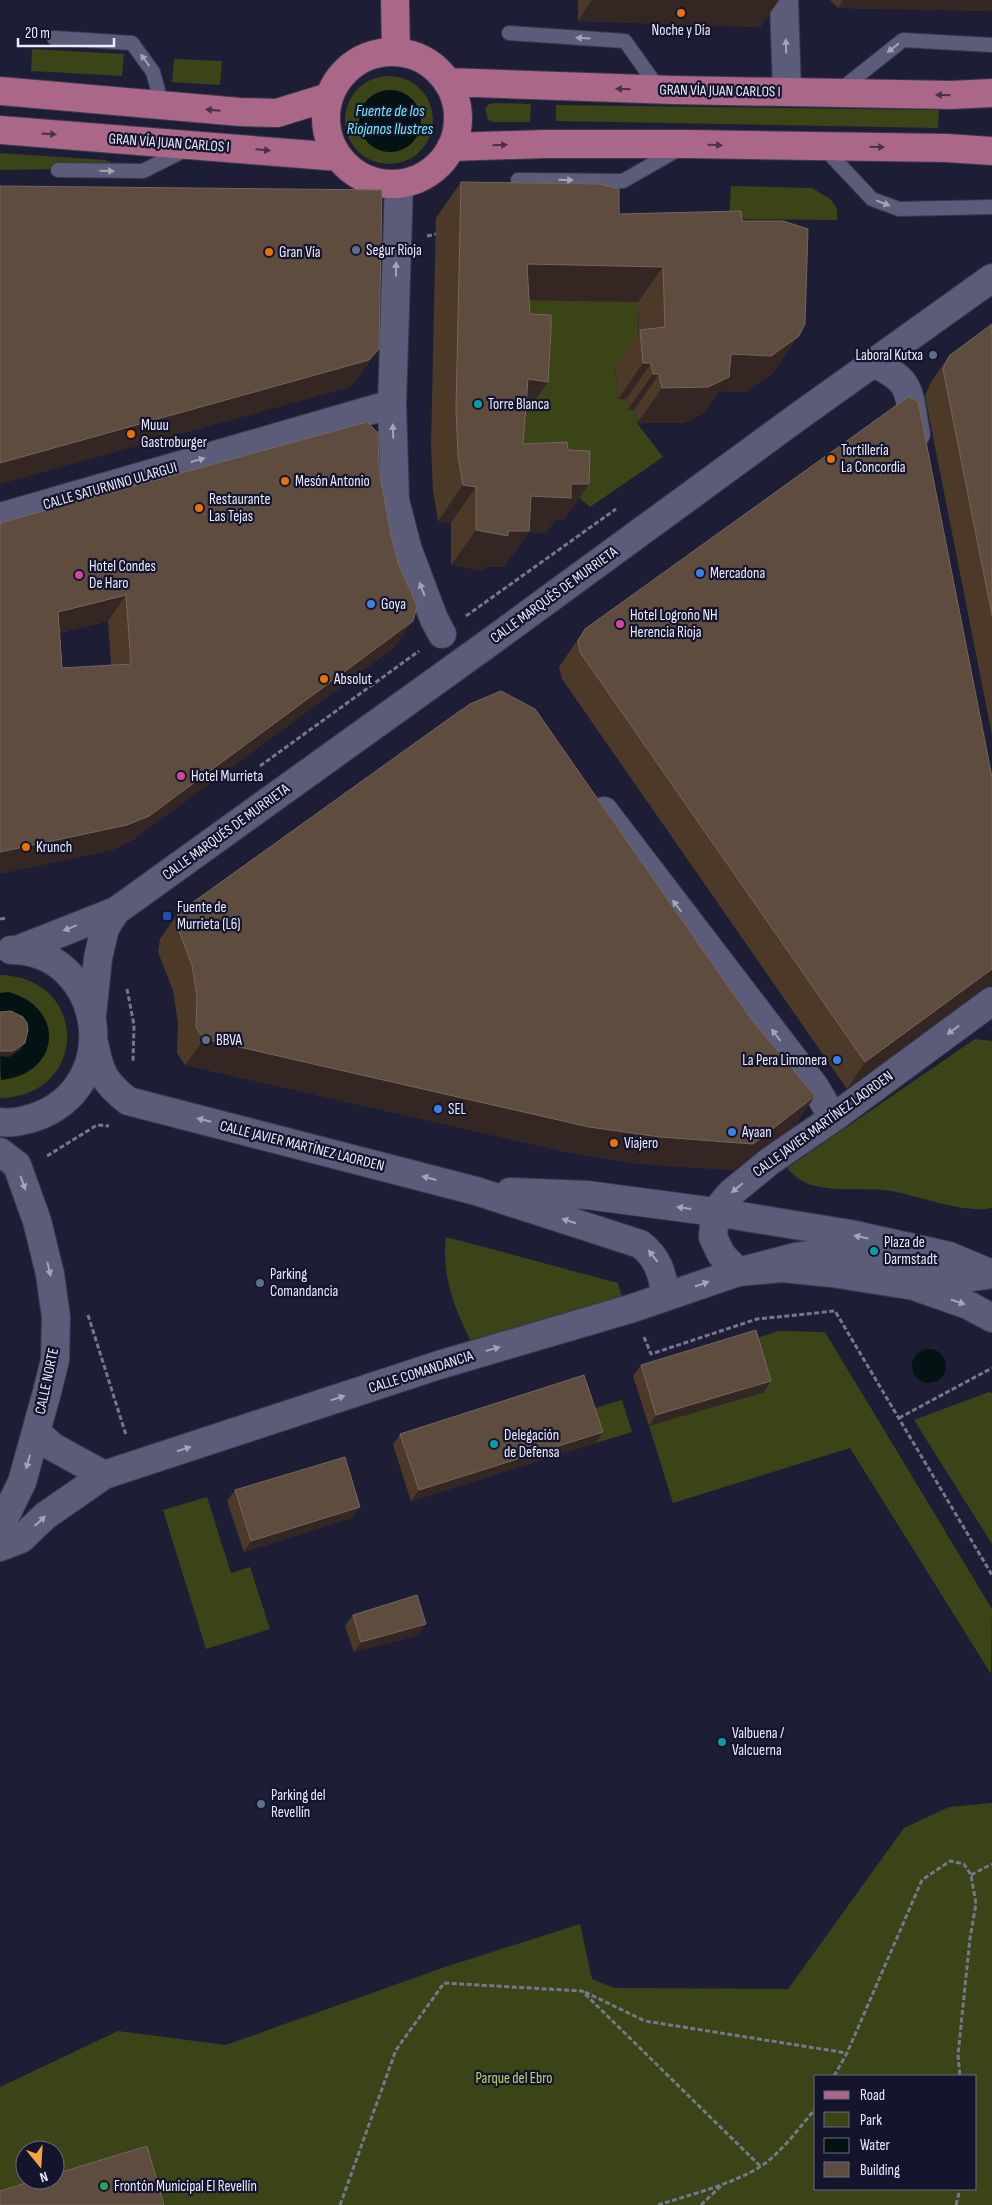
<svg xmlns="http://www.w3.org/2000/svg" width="992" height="2205" viewBox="0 0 992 2205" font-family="'Sofia Sans Condensed',sans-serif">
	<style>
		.green { fill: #3a4416; fill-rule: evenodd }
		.water { fill: #031213 }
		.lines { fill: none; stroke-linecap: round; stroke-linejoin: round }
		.lane-casing { stroke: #3a394e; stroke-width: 16 }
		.street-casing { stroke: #3a394e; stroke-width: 30 }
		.secondary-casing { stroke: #3a394e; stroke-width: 30 }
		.primary-casing { stroke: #3a394e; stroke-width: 30 }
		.path { stroke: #75778c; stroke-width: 3; stroke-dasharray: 5 2.5; stroke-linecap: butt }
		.lane { stroke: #5a5c79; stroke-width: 14 }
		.street { stroke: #5a5c79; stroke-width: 28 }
		.secondary { stroke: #5a5c79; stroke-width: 28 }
		.primary { stroke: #aa6787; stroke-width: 28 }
		.wall { fill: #4d3927; fill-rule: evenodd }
		.shaded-wall { fill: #332623 }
		.building { fill: #5e4d3e; stroke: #74665c; fill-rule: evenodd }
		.oneway { fill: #a2a4bb }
		.oneway2 { fill: #48314c }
		.food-dot { fill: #e8710a; stroke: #14142c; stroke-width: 2 }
		.service-dot { fill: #5c6f8a; stroke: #14142c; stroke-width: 2 }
		.culture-dot { fill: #0f9aa8; stroke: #14142c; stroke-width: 2 }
		.shop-dot { fill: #3f7fe0; stroke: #14142c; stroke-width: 2 }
		.hotel-dot { fill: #d1479c; stroke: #14142c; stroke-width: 2 }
		.transit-dot { fill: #1a4fb4; stroke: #14142c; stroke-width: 2 }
		.leisure-dot { fill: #2e9e5b; stroke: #14142c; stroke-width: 2 }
		.labels { text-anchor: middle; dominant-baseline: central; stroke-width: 4.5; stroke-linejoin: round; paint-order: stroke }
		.poi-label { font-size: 15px; fill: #eaecfd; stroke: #14142c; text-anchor: start }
		.street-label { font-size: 15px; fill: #eaecfd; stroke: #14142c }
		.park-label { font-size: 15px; fill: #bed867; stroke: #14142c }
		.water-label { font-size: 16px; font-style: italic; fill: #70effa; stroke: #14142c }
	</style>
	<rect width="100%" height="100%" fill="#1d1e36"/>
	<!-- green -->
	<path class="green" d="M 32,49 L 124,54 L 122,76 L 31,71 Z
		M 174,59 L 222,61 L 220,85 L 172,82 Z
		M345 120a44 44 0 1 1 88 0a44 44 0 1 1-88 0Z
		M 495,103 L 531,104 L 530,122 L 493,122 L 488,120 L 485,109 L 489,104 Z
		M 556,105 L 939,110 L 938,128 L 556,121 Z
		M 0,153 L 105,160 L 111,162 L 113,168 L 0,170 Z
		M 731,186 L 812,188 L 830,199 L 837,208 L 837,220 L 729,219 Z
		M 500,278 L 638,302 L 639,363 L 615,366 L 618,399 L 626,399 L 634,410 L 637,423 L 663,457 L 590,507 L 565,486 L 543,486 L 503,415 Z
		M 0,975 C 90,977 89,1097 0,1098 L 0,1079 L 9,992 L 0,993 Z
		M 975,1039 L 992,1041 L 992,1208 C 963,1214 921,1196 891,1191 C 866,1187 840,1192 815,1186 C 804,1184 794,1176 787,1168 Z
		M 446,1237 L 618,1283 L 623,1301 L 474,1347 C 456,1313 441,1277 446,1237 Z
		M 779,1331 L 825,1332 L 992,1609 L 991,1674 L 850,1448 L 673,1503 L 649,1426 L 764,1392 L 748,1341 Z
		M 989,1392 L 992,1393 L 992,1544 L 914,1420 Z
		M 622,1400 L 632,1432 L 596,1443 L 585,1411 Z
		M 207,1497 L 231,1573 L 250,1567 L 270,1629 L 206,1649 L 163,1510 Z
		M 992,1803 L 992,2205 L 0,2205 L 0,2087 L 118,2031 L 226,2045 L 445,1967 L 580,1924 L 592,1979 L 614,1988 L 788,1989 L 904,1828 L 949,1807 ZM 816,2076 L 976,2076 L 976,2189 L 816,2189 ZM 25,2150 L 55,2150 L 55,2180 L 25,2180 Z"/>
	<!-- water -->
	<path class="water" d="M359 121a31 31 0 1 1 62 0a31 31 0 1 1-62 0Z
		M 9,992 C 67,1009 60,1074 1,1080 L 0,993 Z
		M912 1366a17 17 0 1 1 34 0a17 17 0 1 1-34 0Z"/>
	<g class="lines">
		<!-- lane casing -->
		<g class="lane-casing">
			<path id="lane" d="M 509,33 L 625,41 L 659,89
				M 54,38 L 132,43 L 153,72 L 162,105
				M 840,90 L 903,40 L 992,45
				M 823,147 L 872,199 L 899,209 L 992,207
				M 58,170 L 143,171 L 185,150
				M 518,180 L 623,181 L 679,149"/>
		</g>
		<!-- street casing -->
		<g class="street-casing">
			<path id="street" d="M 784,0 L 787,92
				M 399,184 L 392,404 L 395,501 L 408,550 L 434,619 L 442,634
				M 872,363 C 914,380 908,393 916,434
				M 0,517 L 392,404
				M 604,811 L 815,1087 L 833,1118
				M 992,1001 L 833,1118 L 770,1161 L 731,1193 L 715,1212 L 713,1237 L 721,1254 L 738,1272 L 795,1257 L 815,1254 L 884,1264 L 937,1278 L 959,1279 L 992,1274"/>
		</g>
		<!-- secondary casing -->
		<g class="secondary-casing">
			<path id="secondary" d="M 17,950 L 116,911 L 497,637 L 799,416 L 992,278
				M 92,1015 L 98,958 L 105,928 L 116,911
				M 94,1043 C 100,1073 104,1082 128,1101 L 476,1191 L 640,1244 C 659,1258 662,1274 666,1296
				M 0,1122 C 14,1124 28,1120 41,1115 C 126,1079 101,950 11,950
				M 0,1152 L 17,1165 L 37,1221 L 50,1274 L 56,1317 L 55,1360 L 47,1392 L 22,1482 L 0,1527
				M 510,1192 L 587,1195 L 715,1212 L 850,1234 L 949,1256 L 992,1274
				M 36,1432 L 53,1447 L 104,1475
				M 0,1547 L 21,1539 L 45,1516 L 104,1475 L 439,1365 L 633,1308 L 738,1272 L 782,1268 L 832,1273 L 914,1286 L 968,1305 L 992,1318"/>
		</g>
		<!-- primary casing -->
		<g class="primary-casing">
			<path id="primary" d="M 395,0 L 396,52
				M326 118a66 66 0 1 1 132 0a66 66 0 1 1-132 0Z
				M 447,82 L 673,90 L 951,95 L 992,93
				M 0,91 L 240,112 L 277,113 L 329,97
				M 0,130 L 339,157
				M 451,147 L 544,144 L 687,144 L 947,148 L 992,151"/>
		</g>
		<!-- path -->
		<path class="path" d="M 427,236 L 436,234
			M 466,616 L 616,509
			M 260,766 L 419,651
			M 0,919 L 7,918
			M 127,989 L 134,1025 L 133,1062
			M 47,1156 L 97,1125 L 109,1126
			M 88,1315 L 126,1435
			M 644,1337 L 651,1354 L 757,1319 L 835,1311 L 992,1575
			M 899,1418 L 992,1368
			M 971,1875 L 992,1864
			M 585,1992 L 645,2021 L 847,2053
			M 834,2076 L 847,2053 L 922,1880 L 950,1861 L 964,1864 L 971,1875 L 976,1904 L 970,1938 L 958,2055 L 960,2076
			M 340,2205 L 396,2050 L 444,1983 L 582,1991 L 760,2166
			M 658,2205 C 692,2194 730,2185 760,2167 C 781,2153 800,2127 816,2108
			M 701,2205 L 722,2185
			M 956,2205 L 960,2189"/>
		<!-- lane -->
		<use href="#lane" class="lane"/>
		<!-- street -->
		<use href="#street" class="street"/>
		<!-- secondary -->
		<use href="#secondary" class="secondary"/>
		<!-- primary -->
		<use href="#primary" class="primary"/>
	</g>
	<!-- wall -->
	<path class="wall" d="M 578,0 L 779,0 L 760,27 L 578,21 Z
		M 830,0 L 992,0 L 992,11 L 838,8 Z
		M 461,182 L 619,214 L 742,221 L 774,372 L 746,392 L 719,391 L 704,413 L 683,423 L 637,423 L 634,410 L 627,410 L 626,399 L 618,399 L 615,366 L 639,332 L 638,302 L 529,301 L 530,314 L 548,382 L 525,415 L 523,444 L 564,520 L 555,520 L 546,533 L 528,533 L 504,567 L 487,567 L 483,571 L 451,565 L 451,523 L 438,521 L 433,490 L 431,446 L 436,218 Z
		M 992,324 L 992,735 L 925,396 L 931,382 L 949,356 Z
		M 379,470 L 395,647 L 131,841 L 109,851 L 0,523 ZM 108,621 L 111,665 L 62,668 L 60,633 Z
		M 585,629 L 983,988 L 847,1089 L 562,679 L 559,667 Z
		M 178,913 L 797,1123 L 734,1170 L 641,1164 L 571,1153 L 185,1065 L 177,1053 L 178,1022 L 173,991 L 158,952 L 160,939 Z
		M 641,1365 L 764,1391 L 649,1426 L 633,1376 Z
		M 400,1434 L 596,1443 L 411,1501 L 393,1445 Z
		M 235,1490 L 360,1507 L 352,1518 L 244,1552 L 227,1501 Z
		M 353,1615 L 419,1635 L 354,1652 L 345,1626 Z"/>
	<!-- shaded-wall -->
	<path class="shaded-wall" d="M 592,0 L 779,0 L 760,27 L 578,21 Z
		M 843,0 L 992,0 L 992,11 L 838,8 Z
		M 527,264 L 663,267 L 638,302 L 502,300 Z
		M 799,336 L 774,372 L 746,392 L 719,391 L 704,413 L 683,423 L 637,423 L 662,388 L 731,354 Z
		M 379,349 L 360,376 L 351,387 L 0,484 L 0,463 Z
		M 643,363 L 651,363 L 626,399 L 618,399 Z
		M 653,374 L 659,374 L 634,410 L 627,410 Z
		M 528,379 L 548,382 L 523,417 Z
		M 571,484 L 589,484 L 564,520 L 555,520 L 546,533 L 528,533 L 504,567 L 487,567 L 483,571 L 451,565 L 476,530 L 531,496 Z
		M 463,485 L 476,487 L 451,523 L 438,521 Z
		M 126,595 L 108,621 L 40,638 L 58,612 Z
		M 413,621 L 395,647 L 131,841 L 109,851 L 0,874 L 0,852 Z
		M 992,969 L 992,986 L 983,988 L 847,1089 L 865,1062 Z
		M 204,1039 L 815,1096 L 797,1123 L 734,1170 L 641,1164 L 571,1153 L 185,1065 Z
		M 25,1043 L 21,1049 L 9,1057 L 0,1056 L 0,1051 Z
		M 771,1381 L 764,1391 L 649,1426 L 656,1415 Z
		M 603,1432 L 596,1443 L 411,1501 L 419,1490 Z
		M 360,1507 L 352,1518 L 244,1552 L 251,1541 Z
		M 426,1624 L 419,1635 L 354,1652 L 361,1642 Z"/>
	<!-- building -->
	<path class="building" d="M 461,182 L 599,184 L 619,189 L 619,214 L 741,211 L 742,221 L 783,221 L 808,229 L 805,324 L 799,336 L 771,356 L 731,354 L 729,377 L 708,387 L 662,388 L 659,374 L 653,374 L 651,363 L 643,363 L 640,330 L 665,327 L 663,267 L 527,264 L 530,314 L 551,315 L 551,330 L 548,382 L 528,379 L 523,444 L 567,442 L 568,450 L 590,451 L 589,484 L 571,484 L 571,498 L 531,496 L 529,531 L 508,531 L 508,536 L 476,530 L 476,487 L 463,485 L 458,455 L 456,410 Z
		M 0,186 L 382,190 L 379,349 L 369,360 L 0,463 Z
		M 992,324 L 992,615 L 943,369 L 949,356 Z
		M 908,397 L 918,401 L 992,777 L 992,969 L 865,1062 L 580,652 L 578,641 L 585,629 Z
		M 367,422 L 378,433 L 379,470 L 391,535 L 398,563 L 417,606 L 413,621 L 149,816 L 127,825 L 0,852 L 0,523 ZM 126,595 L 131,664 L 62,668 L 58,612 Z
		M 501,691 L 535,709 L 751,1019 L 815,1096 L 753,1144 L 660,1137 L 589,1127 L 204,1039 L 196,1027 L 197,996 L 192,965 L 177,926 L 178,913 L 450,718 L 470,704 Z
		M 11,1011 L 23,1017 L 27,1023 L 28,1030 L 25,1043 L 13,1051 L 0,1051 L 0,1012 Z
		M 756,1330 L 771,1381 L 656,1415 L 641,1365 Z
		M 584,1375 L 603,1432 L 419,1490 L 400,1434 Z
		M 345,1457 L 360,1507 L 251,1541 L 235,1490 Z
		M 417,1595 L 426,1624 L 361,1642 L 353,1615 Z
		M 147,2146 L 164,2205 L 0,2205 L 0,2191 L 36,2180 L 55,2180 L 55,2174 Z"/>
	<!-- one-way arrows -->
	<defs><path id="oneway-solid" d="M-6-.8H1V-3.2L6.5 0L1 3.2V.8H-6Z" transform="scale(1.25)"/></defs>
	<g class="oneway">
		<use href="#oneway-solid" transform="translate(583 38) rotate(-176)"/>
		<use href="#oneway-solid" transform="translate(786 46) rotate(-92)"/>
		<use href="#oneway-solid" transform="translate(893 48) rotate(142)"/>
		<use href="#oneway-solid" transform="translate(145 60) rotate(-126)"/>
		<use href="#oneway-solid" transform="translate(107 171) rotate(1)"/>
		<use href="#oneway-solid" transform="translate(566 180) rotate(1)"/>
		<use href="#oneway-solid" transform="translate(883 203) rotate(21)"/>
		<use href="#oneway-solid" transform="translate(396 269) rotate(-89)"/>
		<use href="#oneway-solid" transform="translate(393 431) rotate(-92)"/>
		<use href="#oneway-solid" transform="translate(198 460) rotate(-16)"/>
		<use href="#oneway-solid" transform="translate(422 589) rotate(-111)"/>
		<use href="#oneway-solid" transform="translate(677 906) rotate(-127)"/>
		<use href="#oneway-solid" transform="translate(70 928) rotate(158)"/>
		<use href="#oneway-solid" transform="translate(953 1030) rotate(144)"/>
		<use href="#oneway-solid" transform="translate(776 1035) rotate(-127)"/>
		<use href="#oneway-solid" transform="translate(204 1120) rotate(-166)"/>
		<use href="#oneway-solid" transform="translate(429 1178) rotate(-165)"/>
		<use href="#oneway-solid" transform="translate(23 1183) rotate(70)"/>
		<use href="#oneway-solid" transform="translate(737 1188) rotate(140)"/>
		<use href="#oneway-solid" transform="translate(684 1208) rotate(-172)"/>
		<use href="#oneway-solid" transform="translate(569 1221) rotate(-162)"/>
		<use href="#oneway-solid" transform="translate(861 1237) rotate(-168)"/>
		<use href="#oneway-solid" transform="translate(653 1256) rotate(-128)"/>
		<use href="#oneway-solid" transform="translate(49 1269) rotate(77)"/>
		<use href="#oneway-solid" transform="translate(702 1284) rotate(-19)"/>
		<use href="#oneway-solid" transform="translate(958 1302) rotate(19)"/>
		<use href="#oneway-solid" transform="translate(493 1349) rotate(-16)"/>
		<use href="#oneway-solid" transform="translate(338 1398) rotate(-18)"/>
		<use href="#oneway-solid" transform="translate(184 1449) rotate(-18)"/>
		<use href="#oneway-solid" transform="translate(28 1462) rotate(105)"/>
		<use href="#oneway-solid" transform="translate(40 1521) rotate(-42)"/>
	</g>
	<g class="oneway2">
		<use href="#oneway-solid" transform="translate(623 89) rotate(-179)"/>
		<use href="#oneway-solid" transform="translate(943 95) rotate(-179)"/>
		<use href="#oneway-solid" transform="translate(213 110) rotate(-175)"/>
		<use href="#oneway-solid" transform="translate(49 134) rotate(4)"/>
		<use href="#oneway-solid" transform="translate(500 145) rotate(-1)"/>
		<use href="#oneway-solid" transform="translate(715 145) rotate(1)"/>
		<use href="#oneway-solid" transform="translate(877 147) rotate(1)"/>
		<use href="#oneway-solid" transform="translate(263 150) rotate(5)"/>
	</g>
	<!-- markers -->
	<g class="food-dot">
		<circle cx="681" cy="13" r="5"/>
		<circle cx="269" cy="252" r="5"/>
		<circle cx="131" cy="434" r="5"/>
		<circle cx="831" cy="459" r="5"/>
		<circle cx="285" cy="481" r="5"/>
		<circle cx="199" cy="508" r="5"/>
		<circle cx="324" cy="679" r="5"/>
		<circle cx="26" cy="847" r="5"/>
		<circle cx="614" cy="1143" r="5"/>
	</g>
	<g class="service-dot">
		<circle cx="356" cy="250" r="5"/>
		<circle cx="933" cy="355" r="5"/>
		<circle cx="206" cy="1040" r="5"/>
		<circle cx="260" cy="1283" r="5"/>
		<circle cx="261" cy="1804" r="5"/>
	</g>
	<g class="culture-dot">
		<circle cx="478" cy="404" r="5"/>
		<circle cx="874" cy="1251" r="5"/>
		<circle cx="494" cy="1444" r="5"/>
		<circle cx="722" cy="1742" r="5"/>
	</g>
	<g class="shop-dot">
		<circle cx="700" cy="573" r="5"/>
		<circle cx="371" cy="604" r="5"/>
		<circle cx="837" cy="1060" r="5"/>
		<circle cx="438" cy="1109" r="5"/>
		<circle cx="732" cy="1132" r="5"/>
	</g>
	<g class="hotel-dot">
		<circle cx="79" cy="575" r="5"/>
		<circle cx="620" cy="624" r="5"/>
		<circle cx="181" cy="776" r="5"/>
	</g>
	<rect class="transit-dot" x="162" y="911" width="10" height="10" rx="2.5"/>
	<circle class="leisure-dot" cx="104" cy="2186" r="5"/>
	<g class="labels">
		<!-- poi labels -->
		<g class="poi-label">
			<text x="681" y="30" text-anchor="middle">Noche y Día</text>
			<text x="366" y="250">Segur Rioja</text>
			<text x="279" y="252">Gran Vía</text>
			<text x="923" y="355" text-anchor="end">Laboral Kutxa</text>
			<text x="488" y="404">Torre Blanca</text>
			<text x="141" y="425">Muuu<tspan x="141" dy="17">Gastroburger</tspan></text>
			<text x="841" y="450">Tortillería<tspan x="841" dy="17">La Concordia</tspan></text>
			<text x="295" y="481">Mesón Antonio</text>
			<text x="209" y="499">Restaurante<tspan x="209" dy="17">Las Tejas</tspan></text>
			<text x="89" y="566">Hotel Condes<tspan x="89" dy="17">De Haro</tspan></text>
			<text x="710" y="573">Mercadona</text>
			<text x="381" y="604">Goya</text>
			<text x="630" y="615">Hotel Logroño NH<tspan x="630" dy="17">Herencia Rioja</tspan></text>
			<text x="334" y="679">Absolut</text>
			<text x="191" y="776">Hotel Murrieta</text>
			<text x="36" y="847">Krunch</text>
			<text x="177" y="907">Fuente de<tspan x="177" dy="17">Murrieta (L6)</tspan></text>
			<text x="216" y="1040">BBVA</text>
			<text x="827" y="1060" text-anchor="end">La Pera Limonera</text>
			<text x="448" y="1109">SEL</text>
			<text x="742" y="1132">Ayaan</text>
			<text x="624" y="1143">Viajero</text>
			<text x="884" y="1242">Plaza de<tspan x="884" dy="17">Darmstadt</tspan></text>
			<text x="270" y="1274">Parking<tspan x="270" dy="17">Comandancia</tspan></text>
			<text x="504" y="1435">Delegación<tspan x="504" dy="17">de Defensa</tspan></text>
			<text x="732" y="1733">Valbuena /<tspan x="732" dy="17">Valcuerna</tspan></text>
			<text x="271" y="1795">Parking del<tspan x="271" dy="17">Revellín</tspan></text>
			<text x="114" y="2186">Frontón Municipal El Revellín</text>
		</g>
		<!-- street labels -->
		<g class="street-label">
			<text transform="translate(720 91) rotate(1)">GRAN VÍA JUAN CARLOS I</text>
			<text transform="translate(169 143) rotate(4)">GRAN VÍA JUAN CARLOS I</text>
			<text transform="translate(110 486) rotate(-16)">CALLE SATURNINO ULARGUI</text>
			<text transform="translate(554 595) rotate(-36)">CALLE MARQUÉS DE MURRIETA</text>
			<text transform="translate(226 832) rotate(-36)">CALLE MARQUÉS DE MURRIETA</text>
			<text transform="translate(823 1124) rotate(-36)">CALLE JAVIER MARTÍNEZ LAORDEN</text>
			<text transform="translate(302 1146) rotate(14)">CALLE JAVIER MARTÍNEZ LAORDEN</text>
			<text transform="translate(421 1372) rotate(-18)">CALLE COMANDANCIA</text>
			<text transform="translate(47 1381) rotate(-78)">CALLE NORTE</text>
		</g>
		<!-- park labels -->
		<g class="park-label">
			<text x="514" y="2078">Parque del Ebro</text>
		</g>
		<!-- water labels -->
		<g class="water-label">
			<text x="390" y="111">Fuente de los<tspan x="390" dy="18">Riojanos Ilustres</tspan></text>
		</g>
	</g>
	<!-- legend -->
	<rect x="814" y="2075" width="162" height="115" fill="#14142c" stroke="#6a6a80"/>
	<rect x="824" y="2091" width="25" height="8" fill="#aa6787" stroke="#6a6a80"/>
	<text x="860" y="2100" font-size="15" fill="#eaecfd">Road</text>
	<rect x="824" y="2112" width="25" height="15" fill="#3a4416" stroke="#6a6a80"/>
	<text x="860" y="2125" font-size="15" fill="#eaecfd">Park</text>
	<rect x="824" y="2138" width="25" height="15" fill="#031213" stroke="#6a6a80"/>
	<text x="860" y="2150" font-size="15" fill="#eaecfd">Water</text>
	<rect x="824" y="2162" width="25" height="15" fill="#5e4d3e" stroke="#6a6a80"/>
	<text x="860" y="2175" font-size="15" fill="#eaecfd">Building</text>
	<!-- north arrow -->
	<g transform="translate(40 2165) rotate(162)"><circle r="24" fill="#14142c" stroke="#6a6a80"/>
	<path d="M0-4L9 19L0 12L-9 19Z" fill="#f3a443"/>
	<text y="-8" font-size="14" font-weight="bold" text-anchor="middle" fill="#eaecfd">N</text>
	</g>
	<!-- scale -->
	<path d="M18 38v8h96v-8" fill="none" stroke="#eaecfd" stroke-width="2.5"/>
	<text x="25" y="38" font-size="15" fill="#eaecfd" stroke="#14142c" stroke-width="4" paint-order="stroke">20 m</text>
</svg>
